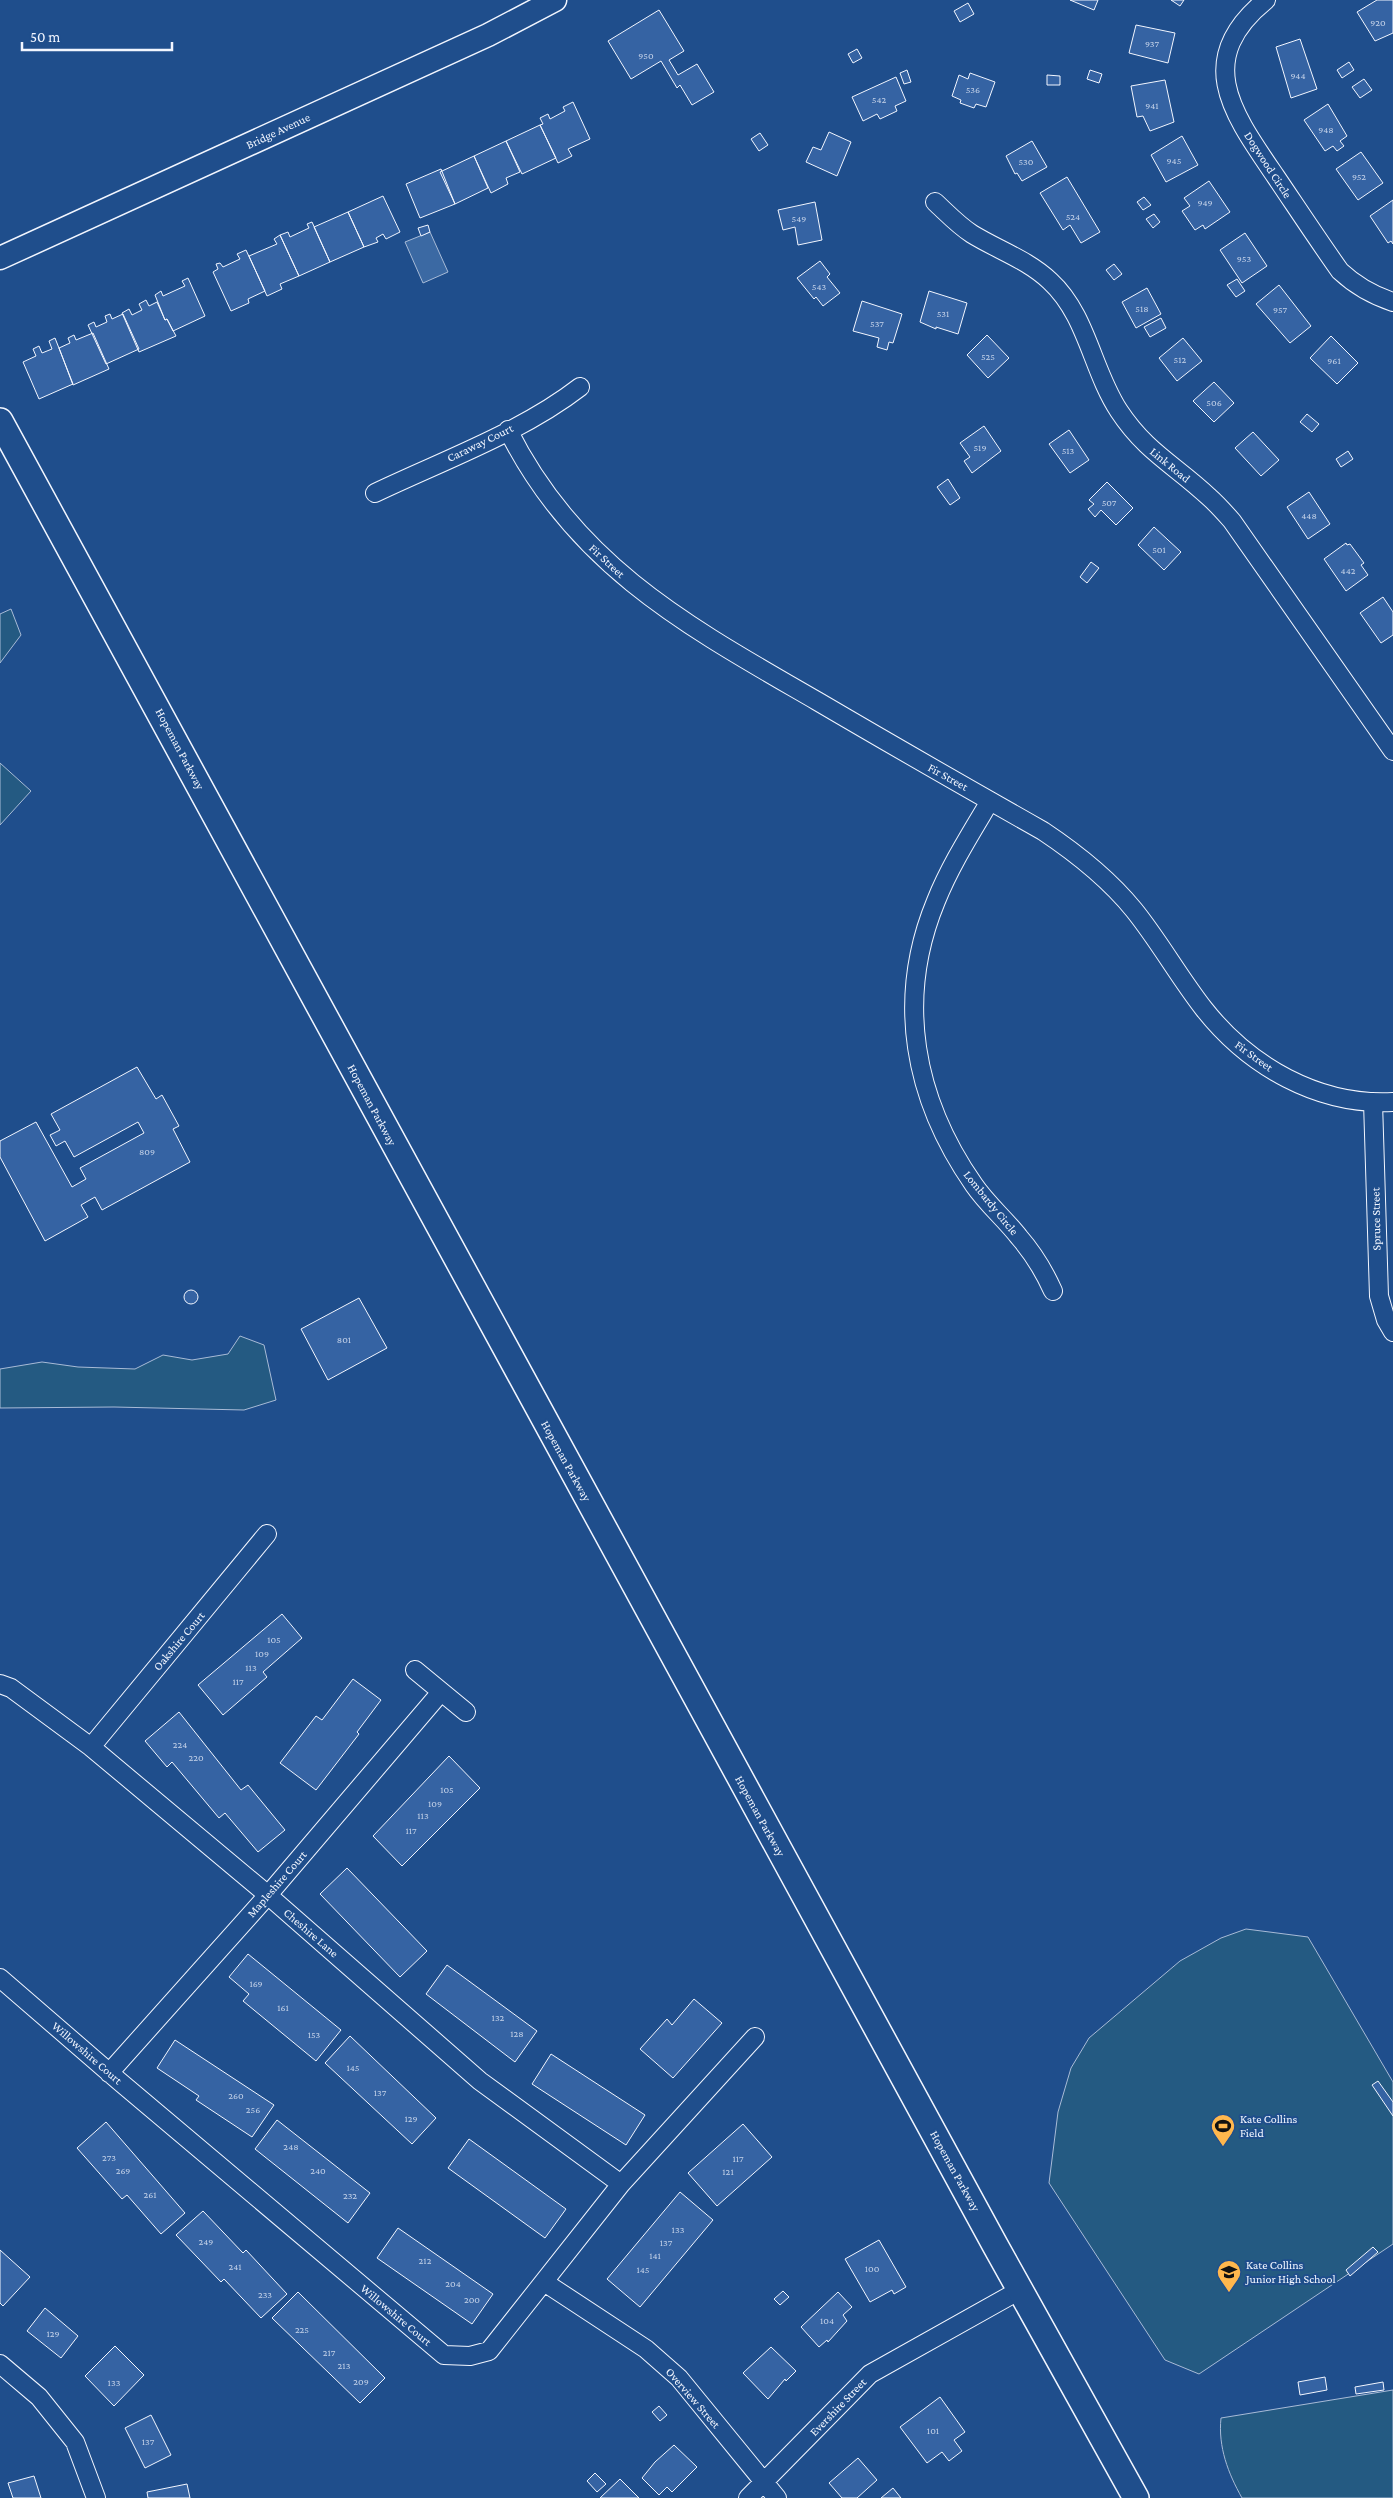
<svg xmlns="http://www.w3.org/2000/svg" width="1393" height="2498" viewBox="0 0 1393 2498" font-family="'Crimson Pro',serif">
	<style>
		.green { fill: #245a82; stroke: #a8bbd7 }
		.water { fill: #3b69a3; stroke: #a8bbd7 }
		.building { fill: #3563a3; stroke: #f2f6ff }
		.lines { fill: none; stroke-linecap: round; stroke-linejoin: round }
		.minor-casing { stroke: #f2f6ff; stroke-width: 20 }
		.tertiary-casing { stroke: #f2f6ff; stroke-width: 25 }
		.secondary-casing { stroke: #f2f6ff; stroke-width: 28 }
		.minor { stroke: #1f4e8c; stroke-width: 18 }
		.tertiary { stroke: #1f4e8c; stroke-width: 22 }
		.secondary { stroke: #1f4e8c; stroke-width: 25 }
		.labels { text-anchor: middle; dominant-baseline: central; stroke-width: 4; stroke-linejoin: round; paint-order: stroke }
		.number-label { font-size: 10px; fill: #c3d1e8 }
		.street-label { font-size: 12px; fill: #f2f6ff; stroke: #1f4e8c }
		.poi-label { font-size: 12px; fill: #f2f6ff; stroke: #1f4e8c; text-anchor: start }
	</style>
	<rect width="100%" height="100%" fill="#1f4e8c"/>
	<!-- green -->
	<path class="green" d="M 11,609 L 21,635 L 0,663 L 0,614 Z
		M 0,763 L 31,791 L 0,825 Z
		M 240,1336 L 264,1345 L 276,1400 L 244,1410 L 114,1407 L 0,1408 L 0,1369 L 42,1362 L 78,1367 L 135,1369 L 163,1355 L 192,1360 L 228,1354 Z
		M 1246,1929 L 1308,1937 L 1393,2082 L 1393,2244 L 1199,2374 L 1165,2360 L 1049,2183 L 1058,2112 L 1071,2068 L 1089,2038 L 1180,1961 L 1221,1938 Z
		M 1393,2390 L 1393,2498 L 1242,2498 C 1228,2473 1218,2447 1221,2418 Z"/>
	<!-- water -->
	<path class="water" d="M 430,232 L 448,272 L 423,283 L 405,242 Z"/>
	<!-- building -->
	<path class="building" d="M 1070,0 L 1098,0 L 1094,10 Z
		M 1171,0 L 1184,0 L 1180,6 Z
		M 1377,0 L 1393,0 L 1393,33 L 1375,41 L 1357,12 Z
		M 968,3 L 974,14 L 960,22 L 954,11 Z
		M 659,10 L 684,51 L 669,60 L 678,75 L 697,64 L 714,92 L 692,105 L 680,85 L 677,88 L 661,61 L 631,79 L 608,41 Z
		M 1136,25 L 1175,33 L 1168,63 L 1129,53 Z
		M 1300,39 L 1317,89 L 1291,98 L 1276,47 Z
		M 857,49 L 862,58 L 853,63 L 848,54 Z
		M 1349,62 L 1354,70 L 1342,78 L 1337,70 Z
		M 907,70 L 911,82 L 904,84 L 900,73 Z
		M 1090,70 L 1102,74 L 1099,83 L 1087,79 Z
		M 970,73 L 995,82 L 986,107 L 976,104 L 974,108 L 960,103 L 961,100 L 952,96 L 959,75 L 968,79 Z
		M 1047,75 L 1060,76 L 1060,85 L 1047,85 Z
		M 896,77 L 906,101 L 895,106 L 897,111 L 880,119 L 877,114 L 863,121 L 852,97 Z
		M 1364,79 L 1372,90 L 1360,98 L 1352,87 Z
		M 1165,80 L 1174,122 L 1150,131 L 1143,116 L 1137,117 L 1131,86 Z
		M 573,102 L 590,139 L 568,149 L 572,156 L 558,163 L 540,125 L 543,124 L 540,118 L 548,114 L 550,119 L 565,111 L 563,107 Z
		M 1328,104 L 1347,136 L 1340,141 L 1344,146 L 1337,151 L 1333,146 L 1325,151 L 1304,120 Z
		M 540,125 L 556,158 L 522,174 L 506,141 Z
		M 829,132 L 851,142 L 837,176 L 806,162 L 813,147 L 821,150 Z
		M 760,133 L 768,145 L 759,151 L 751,139 Z
		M 1182,136 L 1198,165 L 1166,182 L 1151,155 Z
		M 506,141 L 520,172 L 506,178 L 508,184 L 491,193 L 474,156 Z
		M 1032,141 L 1047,167 L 1022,181 L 1017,173 L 1015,174 L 1006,156 Z
		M 1361,152 L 1383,183 L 1358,200 L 1336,169 Z
		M 474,156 L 488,188 L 455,204 L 440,172 Z
		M 441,169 L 455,204 L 420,218 L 406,184 Z
		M 1067,177 L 1100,232 L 1081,243 L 1070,225 L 1063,230 L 1040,193 Z
		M 1209,181 L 1230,212 L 1205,229 L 1203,225 L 1195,230 L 1182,211 L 1190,206 L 1184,198 Z
		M 383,196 L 400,232 L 386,239 L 383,234 L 376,238 L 378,242 L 364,247 L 348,212 Z
		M 1144,197 L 1151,205 L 1143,210 L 1137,202 Z
		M 1393,200 L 1393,244 L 1391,241 L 1388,243 L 1370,216 Z
		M 815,202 L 822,240 L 798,245 L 795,227 L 783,230 L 778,210 Z
		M 348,212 L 364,247 L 330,262 L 314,227 Z
		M 1154,214 L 1160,222 L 1153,228 L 1146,219 Z
		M 312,222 L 330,262 L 299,276 L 280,235 L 288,232 L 290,237 L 309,228 L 307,224 Z
		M 428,225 L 430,232 L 421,236 L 418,228 Z
		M 1245,233 L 1267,266 L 1242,283 L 1220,250 Z
		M 280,235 L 299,276 L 280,284 L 282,289 L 267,296 L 249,256 L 277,244 L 274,239 Z
		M 246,250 L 265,291 L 248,299 L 249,303 L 231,311 L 213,272 L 218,269 L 216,264 L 220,263 L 223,267 L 240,259 L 237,254 Z
		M 820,261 L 830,274 L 827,277 L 840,293 L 823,306 L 816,297 L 814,299 L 797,278 Z
		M 1114,264 L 1122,274 L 1114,280 L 1106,270 Z
		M 188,278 L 205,316 L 173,331 L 167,319 L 165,320 L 155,295 L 161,291 L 163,296 L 185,286 L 182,281 Z
		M 1237,279 L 1245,291 L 1236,297 L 1227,285 Z
		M 1279,285 L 1311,326 L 1290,343 L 1256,304 Z
		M 1147,288 L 1161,314 L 1136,328 L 1122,302 Z
		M 929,291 L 967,303 L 958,334 L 936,327 L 936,329 L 920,322 Z
		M 146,300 L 149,306 L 157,302 L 165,320 L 167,319 L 176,336 L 139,352 L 122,313 L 129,309 L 132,315 L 142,310 L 139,304 Z
		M 862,301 L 902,314 L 893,343 L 889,342 L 887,350 L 877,347 L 879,338 L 853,331 Z
		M 110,314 L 112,319 L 123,314 L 139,349 L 106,364 L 88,325 L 94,322 L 96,327 L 107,322 L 105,316 Z
		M 1161,318 L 1166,328 L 1150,337 L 1144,327 Z
		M 93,333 L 109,369 L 73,385 L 59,348 L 70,343 L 68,338 L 74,335 L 76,340 Z
		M 987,335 L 1009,358 L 988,378 L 967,355 Z
		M 1331,336 L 1358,363 L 1337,384 L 1310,358 Z
		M 55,338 L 73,384 L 39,399 L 23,362 L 36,356 L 33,349 L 39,346 L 42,353 L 52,349 L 49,341 Z
		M 1183,338 L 1202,361 L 1177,381 L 1159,358 Z
		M 1214,382 L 1234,403 L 1214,422 L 1193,401 Z
		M 1307,414 L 1319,424 L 1312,432 L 1300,422 Z
		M 984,426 L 1001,451 L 972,473 L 964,461 L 970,457 L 960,443 Z
		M 1069,430 L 1089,460 L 1070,473 L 1049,444 Z
		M 1253,432 L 1279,460 L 1261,476 L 1235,448 Z
		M 1348,451 L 1353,459 L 1341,467 L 1336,459 Z
		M 948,479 L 960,498 L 950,505 L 937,487 Z
		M 1107,482 L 1133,508 L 1116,525 L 1101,510 L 1095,517 L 1088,509 L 1094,504 L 1089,500 Z
		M 1309,492 L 1330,524 L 1308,539 L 1287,507 Z
		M 1154,527 L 1181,552 L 1164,570 L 1138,545 Z
		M 1346,543 L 1347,545 L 1350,544 L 1364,563 L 1361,565 L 1368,575 L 1346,591 L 1324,559 Z
		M 1091,562 L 1099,568 L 1087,583 L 1080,577 Z
		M 1383,597 L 1393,612 L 1393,635 L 1381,643 L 1360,613 Z
		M 137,1067 L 156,1099 L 162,1095 L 179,1126 L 173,1129 L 190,1162 L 102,1210 L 95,1197 L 81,1205 L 88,1217 L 45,1241 L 0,1157 L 0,1141 L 36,1122 L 72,1187 L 86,1179 L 80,1168 L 144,1133 L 138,1122 L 74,1157 L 65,1141 L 56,1146 L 50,1135 L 60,1130 L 51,1114 Z
		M184 1297a7 7 0 1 1 14 0a7 7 0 1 1-14 0Z
		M 359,1298 L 387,1348 L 328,1380 L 301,1329 Z
		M 282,1614 L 302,1638 L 263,1672 L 267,1677 L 223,1715 L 198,1685 Z
		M 353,1679 L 381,1700 L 357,1732 L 359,1734 L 316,1790 L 280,1763 L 316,1716 L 322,1720 Z
		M 179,1712 L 241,1790 L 248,1785 L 285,1830 L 258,1852 L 225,1813 L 219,1818 L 172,1762 L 167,1767 L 145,1741 Z
		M 449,1756 L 480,1788 L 402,1866 L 373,1836 Z
		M 347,1868 L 427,1951 L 400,1977 L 320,1894 Z
		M 248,1954 L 341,2030 L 316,2061 L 243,2001 L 249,1994 L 229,1977 Z
		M 447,1965 L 537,2031 L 515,2062 L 426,1994 Z
		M 694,1999 L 722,2023 L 673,2078 L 640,2049 L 667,2019 L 672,2025 Z
		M 350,2036 L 436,2118 L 412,2144 L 325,2063 Z
		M 175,2040 L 274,2105 L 252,2137 L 196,2100 L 199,2096 L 157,2068 Z
		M 551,2054 L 645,2115 L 626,2145 L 532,2084 Z
		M 1378,2081 L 1393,2102 L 1393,2116 L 1372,2085 Z
		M 277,2120 L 370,2193 L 348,2223 L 255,2149 Z
		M 106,2122 L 185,2213 L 161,2234 L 127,2195 L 122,2199 L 77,2148 Z
		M 743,2124 L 772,2157 L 717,2206 L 688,2173 Z
		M 469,2139 L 566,2209 L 545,2238 L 448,2168 Z
		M 680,2192 L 713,2220 L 640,2307 L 607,2279 Z
		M 203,2211 L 243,2253 L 246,2250 L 287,2294 L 261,2318 L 224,2279 L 221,2282 L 176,2235 Z
		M 398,2228 L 493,2294 L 472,2324 L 377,2258 Z
		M 879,2240 L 906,2287 L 894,2294 L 892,2290 L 870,2302 L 845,2259 Z
		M 1373,2247 L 1378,2252 L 1350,2276 L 1346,2270 Z
		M 0,2250 L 30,2277 L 3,2306 L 0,2303 Z
		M 783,2291 L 789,2297 L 780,2305 L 774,2299 Z
		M 298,2292 L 385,2378 L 360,2403 L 272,2318 Z
		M 838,2292 L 852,2307 L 843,2315 L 847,2321 L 828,2342 L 827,2340 L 819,2347 L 801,2327 Z
		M 45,2308 L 78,2336 L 61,2358 L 27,2331 Z
		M 115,2346 L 144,2375 L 114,2406 L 85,2376 Z
		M 771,2347 L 796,2371 L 786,2381 L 785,2379 L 768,2399 L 743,2373 Z
		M 1325,2377 L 1327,2390 L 1300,2395 L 1298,2382 Z
		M 1383,2382 L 1384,2390 L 1356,2394 L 1355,2387 Z
		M 940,2397 L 965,2432 L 954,2440 L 962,2451 L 949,2461 L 942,2452 L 927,2463 L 900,2427 Z
		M 659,2406 L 667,2415 L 660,2421 L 652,2412 Z
		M 151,2415 L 171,2455 L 145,2468 L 125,2428 Z
		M 674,2445 L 697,2467 L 672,2492 L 667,2487 L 659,2495 L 642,2478 L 655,2462 Z
		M 858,2458 L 877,2480 L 857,2498 L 842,2498 L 829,2483 Z
		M 595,2473 L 606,2484 L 597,2492 L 587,2481 Z
		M 34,2476 L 41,2498 L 13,2498 L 8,2483 Z
		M 620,2479 L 639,2498 L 600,2498 Z
		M 187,2484 L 190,2498 L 148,2498 L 147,2492 Z
		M 893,2488 L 901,2498 L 881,2498 Z"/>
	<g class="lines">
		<!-- minor casing -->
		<g class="minor-casing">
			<path id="minor" d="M 1266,0 C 1192,60 1233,114 1276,177 C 1297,208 1318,240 1340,271 C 1356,286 1372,295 1393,302
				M 935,202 C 947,213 958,225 972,234 C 998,250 1028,260 1050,281 C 1087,315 1092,370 1119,411 C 1146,452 1175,465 1209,497 C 1217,504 1225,513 1232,521 L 1393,751
				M 508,430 C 576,567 691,628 817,701 C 892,745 967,788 1043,831 C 1076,853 1108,878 1134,910 C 1159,941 1179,977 1204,1009 C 1249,1066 1318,1106 1393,1102
				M 375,493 C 442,461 522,432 580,387
				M 990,801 C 971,833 950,866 936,901 C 895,1000 914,1099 974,1185 C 987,1204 1005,1219 1019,1237 C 1033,1253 1044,1271 1053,1291
				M 1373,1102 L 1379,1296 L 1386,1320 L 1393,1332
				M 415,1670 L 466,1712
				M 0,1684 L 11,1688 L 91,1747 L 262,1890 L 480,2081 L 621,2184
				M 91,1747 L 267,1534
				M 0,1978 L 119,2081 L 444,2355 L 470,2356 L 489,2351 L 621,2184 L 755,2037
				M 109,2073 L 268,1895 L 441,1692
				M 544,2282 L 646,2349 L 679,2378 L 777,2498
				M 0,2364 L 39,2397 L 75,2442 L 96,2498
				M 748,2498 L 870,2374 L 1020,2290"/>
		</g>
		<!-- tertiary casing -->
		<g class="tertiary-casing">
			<path id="tertiary" d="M 0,258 L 488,35 L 555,0"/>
		</g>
		<!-- secondary casing -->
		<g class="secondary-casing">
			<path id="secondary" d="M 0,421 L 995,2245 L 1136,2498"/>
		</g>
		<!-- minor -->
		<use href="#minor" class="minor"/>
		<!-- tertiary -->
		<use href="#tertiary" class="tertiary"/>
		<!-- secondary -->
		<use href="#secondary" class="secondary"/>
	</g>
	<!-- icons -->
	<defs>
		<g id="stadium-pin" transform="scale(1.25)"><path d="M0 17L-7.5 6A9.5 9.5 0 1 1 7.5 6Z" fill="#ffb74d" stroke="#1f4e8c"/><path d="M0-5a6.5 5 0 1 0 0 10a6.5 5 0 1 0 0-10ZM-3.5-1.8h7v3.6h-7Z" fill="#111"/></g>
		<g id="school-pin" transform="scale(1.25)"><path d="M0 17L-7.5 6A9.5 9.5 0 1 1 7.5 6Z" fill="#ffb74d" stroke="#1f4e8c"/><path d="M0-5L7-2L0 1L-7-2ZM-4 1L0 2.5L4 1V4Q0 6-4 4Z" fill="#111"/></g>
	</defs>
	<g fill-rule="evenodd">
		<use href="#stadium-pin" x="1223" y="2126"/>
		<use href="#school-pin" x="1229" y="2272"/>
	</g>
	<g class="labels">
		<!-- number labels -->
		<g class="number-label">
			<text x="1378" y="22">920</text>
			<text x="1152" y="43">937</text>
			<text x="646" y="55">950</text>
			<text x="1298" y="75">944</text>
			<text x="973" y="89">536</text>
			<text x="879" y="99">542</text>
			<text x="1152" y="105">941</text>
			<text x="1326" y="129">948</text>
			<text x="1174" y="160">945</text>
			<text x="1026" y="161">530</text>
			<text x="1359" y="176">952</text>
			<text x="1205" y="202">949</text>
			<text x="1073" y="216">524</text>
			<text x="799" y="218">549</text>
			<text x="1244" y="258">953</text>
			<text x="819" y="286">543</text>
			<text x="1142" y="308">518</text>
			<text x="1280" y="309">957</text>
			<text x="943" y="313">531</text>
			<text x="877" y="323">537</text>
			<text x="988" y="356">525</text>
			<text x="1180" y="359">512</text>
			<text x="1334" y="360">961</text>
			<text x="1214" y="402">506</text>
			<text x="980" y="447">519</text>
			<text x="1068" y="450">513</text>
			<text x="1109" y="502">507</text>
			<text x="1309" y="515">448</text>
			<text x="1159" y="549">501</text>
			<text x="1348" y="570">442</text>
			<text x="147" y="1151">809</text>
			<text x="344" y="1339">801</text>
			<text x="274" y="1639">105</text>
			<text x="262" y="1653">109</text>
			<text x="251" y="1667">113</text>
			<text x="238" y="1681">117</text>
			<text x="180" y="1744">224</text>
			<text x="196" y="1757">220</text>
			<text x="447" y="1789">105</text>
			<text x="435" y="1803">109</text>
			<text x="423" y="1815">113</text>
			<text x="411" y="1830">117</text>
			<text x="256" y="1983">169</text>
			<text x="283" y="2007">161</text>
			<text x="498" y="2017">132</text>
			<text x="517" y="2033">128</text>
			<text x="314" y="2034">153</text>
			<text x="353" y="2067">145</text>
			<text x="380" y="2092">137</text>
			<text x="236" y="2095">260</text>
			<text x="253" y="2109">256</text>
			<text x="411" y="2118">129</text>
			<text x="291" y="2146">248</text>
			<text x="109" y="2157">273</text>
			<text x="738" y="2158">117</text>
			<text x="123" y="2170">269</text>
			<text x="318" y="2170">240</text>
			<text x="728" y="2171">121</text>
			<text x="150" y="2194">261</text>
			<text x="350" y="2195">232</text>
			<text x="678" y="2229">133</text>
			<text x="206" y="2241">249</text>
			<text x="666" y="2242">137</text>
			<text x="655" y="2255">141</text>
			<text x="425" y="2260">212</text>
			<text x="235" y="2266">241</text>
			<text x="872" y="2268">100</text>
			<text x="643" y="2269">145</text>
			<text x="453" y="2283">204</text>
			<text x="265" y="2294">233</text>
			<text x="472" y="2299">200</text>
			<text x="827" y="2320">104</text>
			<text x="302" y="2329">225</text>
			<text x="53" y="2333">129</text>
			<text x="329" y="2352">217</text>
			<text x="344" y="2365">213</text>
			<text x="361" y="2381">209</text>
			<text x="114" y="2382">133</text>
			<text x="933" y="2430">101</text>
			<text x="148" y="2441">137</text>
		</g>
		<!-- street labels -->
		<g class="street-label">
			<text transform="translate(278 131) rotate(-25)">Bridge Avenue</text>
			<text transform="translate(1268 165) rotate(57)">Dogwood Circle</text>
			<text transform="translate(480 443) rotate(-26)">Caraway Court</text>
			<text transform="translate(1170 465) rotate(39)">Link Road</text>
			<text transform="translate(607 561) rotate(43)">Fir Street</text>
			<text transform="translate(180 749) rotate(62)">Hopeman Parkway</text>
			<text transform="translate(948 777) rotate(29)">Fir Street</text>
			<text transform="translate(1254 1056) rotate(36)">Fir Street</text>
			<text transform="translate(372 1105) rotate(62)">Hopeman Parkway</text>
			<text transform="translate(991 1203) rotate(51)">Lombardy Circle</text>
			<text transform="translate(1376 1219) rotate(-91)">Spruce Street</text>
			<text transform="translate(566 1461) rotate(61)">Hopeman Parkway</text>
			<text transform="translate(179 1641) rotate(-50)">Oakshire Court</text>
			<text transform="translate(760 1816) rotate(61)">Hopeman Parkway</text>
			<text transform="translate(277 1884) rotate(-49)">Mapleshire Court</text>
			<text transform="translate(311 1933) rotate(41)">Cheshire Lane</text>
			<text transform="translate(87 2053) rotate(41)">Willowshire Court</text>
			<text transform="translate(955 2171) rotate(61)">Hopeman Parkway</text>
			<text transform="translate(396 2315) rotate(40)">Willowshire Court</text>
			<text transform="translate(693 2398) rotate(49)">Overview Street</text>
			<text transform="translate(838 2407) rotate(-46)">Evershire Street</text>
		</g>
		<!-- poi labels -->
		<g class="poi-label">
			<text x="1240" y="2119">Kate Collins<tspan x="1240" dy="14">Field</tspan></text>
			<text x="1246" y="2265">Kate Collins<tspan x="1246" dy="14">Junior High School</tspan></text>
		</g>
	</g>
	<!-- scale -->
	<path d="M22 42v8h150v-8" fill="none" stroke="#f2f6ff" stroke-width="2.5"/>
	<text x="30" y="42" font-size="15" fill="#f2f6ff" stroke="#1f4e8c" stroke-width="4" paint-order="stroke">50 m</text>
</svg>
